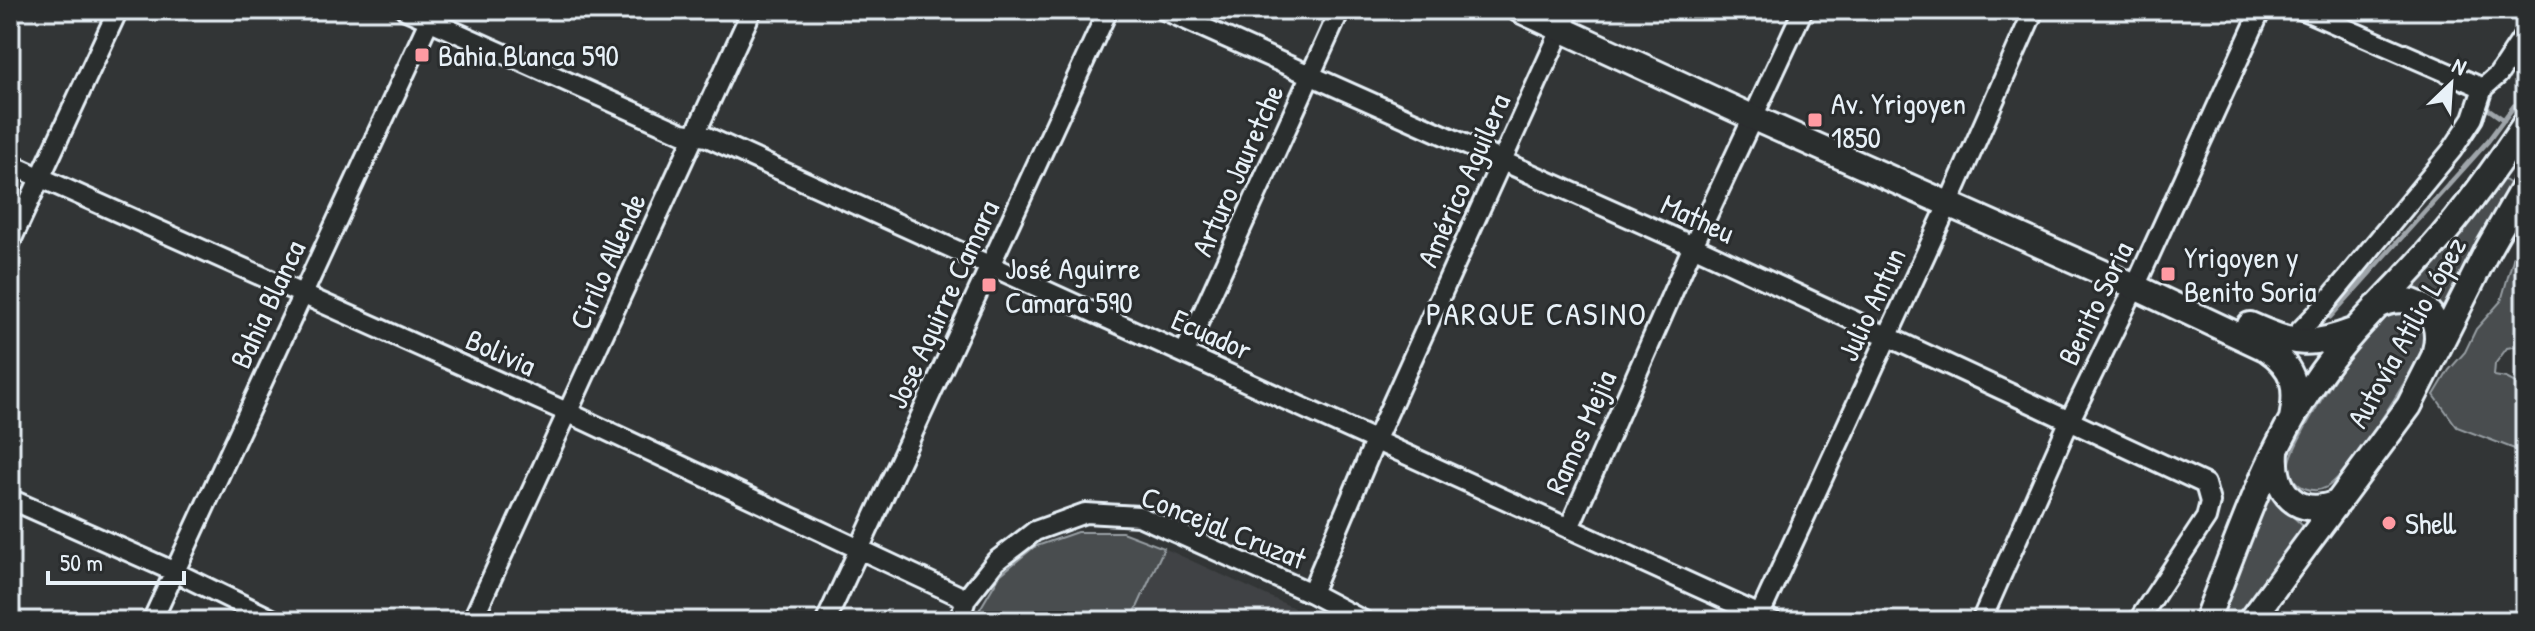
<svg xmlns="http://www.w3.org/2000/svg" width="2535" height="631" viewBox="0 0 2535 631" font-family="'Patrick Hand',sans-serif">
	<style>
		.built { fill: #3f4244 }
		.green { fill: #494d4f; stroke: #989fa4; stroke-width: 2 }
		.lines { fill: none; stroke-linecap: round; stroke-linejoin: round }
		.stream { stroke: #9fa5aa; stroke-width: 5 }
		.street-casing { stroke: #e8f1f8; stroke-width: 24 }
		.secondary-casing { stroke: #e8f1f8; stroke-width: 30 }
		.street { stroke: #2a2d2e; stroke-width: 18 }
		.secondary { stroke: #2a2d2e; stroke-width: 24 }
		.poi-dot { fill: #ff9aa2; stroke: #2a2d2e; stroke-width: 3 }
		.labels { text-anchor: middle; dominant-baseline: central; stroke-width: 6; stroke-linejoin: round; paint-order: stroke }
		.poi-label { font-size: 30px; fill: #e8f1f8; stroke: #2a2d2e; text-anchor: start }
		.street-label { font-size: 30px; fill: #e8f1f8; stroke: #2a2d2e }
		.neighbourhood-label { font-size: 32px; letter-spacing: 2px; fill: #e8f1f8; stroke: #2a2d2e }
	</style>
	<rect width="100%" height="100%" fill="#323536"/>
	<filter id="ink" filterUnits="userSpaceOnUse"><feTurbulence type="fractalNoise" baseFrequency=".0125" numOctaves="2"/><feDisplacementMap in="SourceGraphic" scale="16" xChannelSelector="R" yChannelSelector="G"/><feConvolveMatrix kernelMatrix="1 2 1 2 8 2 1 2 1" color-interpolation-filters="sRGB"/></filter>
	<g filter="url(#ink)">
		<!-- built -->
		<path class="built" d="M 1164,548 L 1294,608 L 1289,621 L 1131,621 Z"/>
		<!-- green -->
		<path class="green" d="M 2498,176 L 2513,186 L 2445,318 L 2436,298 L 2417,289 L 2406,288 Z
			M 2525,233 L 2525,345 L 2507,348 L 2495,364 L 2494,376 L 2506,378 L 2525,388 L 2525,453 L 2457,427 L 2434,395 L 2449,370 L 2465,352 L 2476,329 L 2501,301 L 2515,252 Z
			M 2402,308 L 2423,322 C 2424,327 2426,335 2425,340 C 2419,366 2349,474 2327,487 C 2320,491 2312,491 2304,488 C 2294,483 2289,473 2290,463 C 2292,441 2362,332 2380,318 C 2386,314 2395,311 2402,308 Z
			M 2270,488 L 2283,507 L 2306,529 L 2238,621 L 2215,621 Z
			M 1077,532 L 1122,532 L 1164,548 L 1131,621 L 975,621 L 977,614 L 1000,575 L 1034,547 Z"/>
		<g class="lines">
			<!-- stream -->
			<path class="stream" d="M 2484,106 L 2504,120
				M 2330,317 L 2488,141 L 2514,106"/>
			<!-- street casing -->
			<g class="street-casing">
				<path id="street" d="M 406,10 L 682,133 L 707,137 L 1773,621
					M 1164,10 L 1693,246 L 2205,484 L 2210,502 L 2206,518 L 2138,621
					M 2303,10 L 2483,88
					M 10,164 L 569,413 L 966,599
					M 10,243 L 118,10
					M 2290,341 L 2322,308 L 2452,150 L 2473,118 L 2483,88 L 2498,75 L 2525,34
					M 1185,352 L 1340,10
					M 10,499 L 175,572 L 276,621
					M 1569,528 L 1693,246 L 1803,10
					M 1311,593 L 1376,439 L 1570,10
					M 152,621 L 434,10
					M 472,621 L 752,10
					M 826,621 L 1108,10
					M 959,621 L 966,599 L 996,561 L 1035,531 L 1085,513 L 1139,516 L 1311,593 L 1364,621
					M 1757,621 L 1948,205 L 2034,10
					M 1981,621 L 2069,422 L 2135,287 L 2261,10"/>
			</g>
			<!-- secondary casing -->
			<g class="secondary-casing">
				<path id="secondary" d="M 1520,10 L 1754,118 L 2135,287 L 2267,349 C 2295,368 2298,387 2292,419
					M 2376,307 C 2410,288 2446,311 2435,351
					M 2250,325 C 2293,344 2308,348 2353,331
					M 2276,451 C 2273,493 2298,520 2339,502
					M 2206,621 C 2240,536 2267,449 2321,373 C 2353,328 2393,292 2430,250 C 2465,211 2495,168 2525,124
					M 2250,621 L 2409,406 L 2488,249 L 2525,184"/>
			</g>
			<!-- street -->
			<use href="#street" class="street"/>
			<!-- secondary -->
			<use href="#secondary" class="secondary"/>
		</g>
	</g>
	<!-- markers -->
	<g class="poi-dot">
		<rect x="414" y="47" width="16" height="16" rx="4"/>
		<rect x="1807" y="112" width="16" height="16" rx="4"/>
		<rect x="2160" y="266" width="16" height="16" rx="4"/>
		<rect x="981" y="277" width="16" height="16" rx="4"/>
		<circle cx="2389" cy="523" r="8"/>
	</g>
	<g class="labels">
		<!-- poi labels -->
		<g class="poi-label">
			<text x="438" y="55">Bahia Blanca 590</text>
			<text x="1831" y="103">Av. Yrigoyen<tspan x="1831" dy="34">1850</tspan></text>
			<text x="2184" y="257">Yrigoyen y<tspan x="2184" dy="34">Benito Soria</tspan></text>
			<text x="1005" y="268">José Aguirre<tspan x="1005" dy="34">Camara 590</tspan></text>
			<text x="2405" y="523">Shell</text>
		</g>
		<!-- street labels -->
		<g class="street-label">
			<text transform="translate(1237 170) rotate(-66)">Arturo Jauretche</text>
			<text transform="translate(1463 180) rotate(-66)">Américo Aguilera</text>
			<text transform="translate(1698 218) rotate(25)">Matheu</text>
			<text transform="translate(607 261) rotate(-66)">Cirilo Allende</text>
			<text transform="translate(2095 303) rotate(-64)">Benito Soria</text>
			<text transform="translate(267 304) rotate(-65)">Bahia Blanca</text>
			<text transform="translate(942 304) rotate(-65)">Jose Aguirre Camara</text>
			<text transform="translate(1871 304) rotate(-65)">Julio Antun</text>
			<text transform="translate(2406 332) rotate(-61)">Autovía Atilio López</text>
			<text transform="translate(1212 334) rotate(24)">Ecuador</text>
			<text transform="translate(501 352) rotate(24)">Bolivia</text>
			<text transform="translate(1580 432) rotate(-66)">Ramos Mejia</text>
			<text transform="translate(1224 527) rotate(22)">Concejal Cruzat</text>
		</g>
		<!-- neighbourhood labels -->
		<g class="neighbourhood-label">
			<text x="1537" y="313">PARQUE CASINO</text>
		</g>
	</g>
	<!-- margin -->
	<rect width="2535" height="631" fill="none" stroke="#2a2d2e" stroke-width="40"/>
	<rect x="20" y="20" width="2495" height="591" fill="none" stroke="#e8f1f8" stroke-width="3" filter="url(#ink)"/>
	<!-- north arrow -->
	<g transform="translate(2451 84) rotate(25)" stroke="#2a2d2e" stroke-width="6" paint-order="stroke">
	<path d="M0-6L14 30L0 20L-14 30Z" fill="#e8f1f8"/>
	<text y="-12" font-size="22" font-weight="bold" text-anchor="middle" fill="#e8f1f8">N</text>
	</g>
	<!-- scale -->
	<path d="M48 571v12h136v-12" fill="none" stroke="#e8f1f8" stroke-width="4"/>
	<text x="60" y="571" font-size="24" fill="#e8f1f8" stroke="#2a2d2e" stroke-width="6" paint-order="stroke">50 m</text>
</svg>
